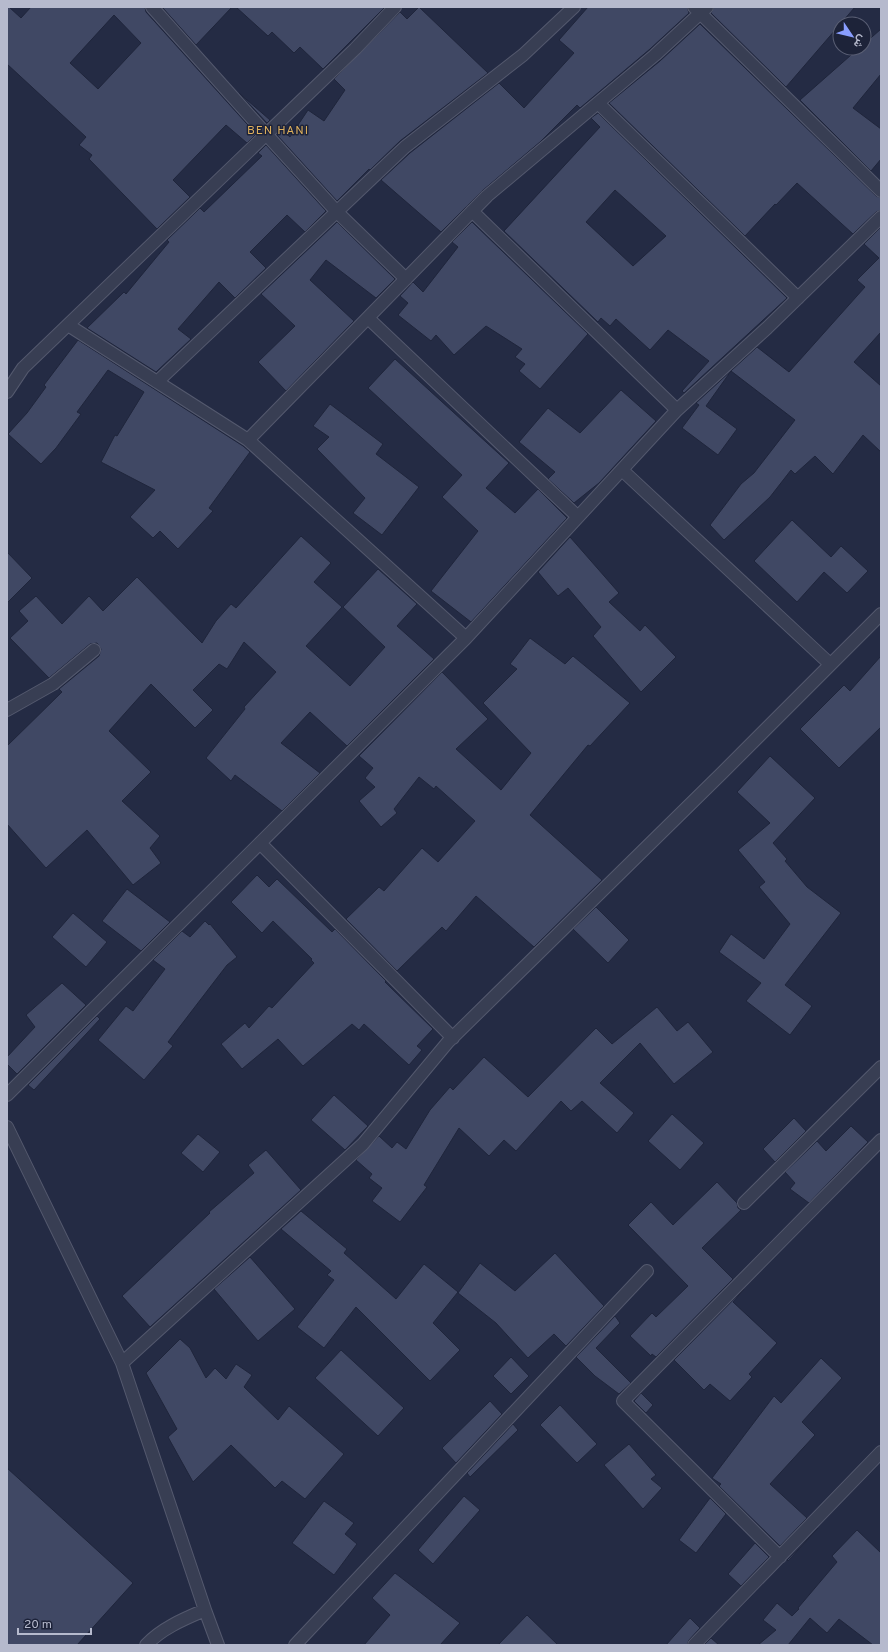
<svg xmlns="http://www.w3.org/2000/svg" width="888" height="1652" viewBox="0 0 888 1652" font-family="Overpass,Vazirmatn,sans-serif">
	<style>
		.building { fill: #404864; stroke: #1f253b; fill-rule: evenodd }
		.lines { fill: none; stroke-linecap: round; stroke-linejoin: round }
		.minor-casing { stroke: #54596e; stroke-width: 14 }
		.minor { stroke: #383e53; stroke-width: 12 }
		.labels { text-anchor: middle; dominant-baseline: central; stroke-width: 3; stroke-linejoin: round; paint-order: stroke }
		.quarter-label { font-size: 12px; letter-spacing: 1px; fill: #dfb15e; stroke: #1d2339 }
	</style>
	<rect width="100%" height="100%" fill="#242b44"/>
	<!-- building -->
	<path class="building" d="M 7,7 L 9,7 L 21,18 L 31,7 L 145,7 L 146,12 L 256,134 L 247,143 L 226,125 L 173,180 L 190,197 L 157,229 L 89,159 L 92,155 L 79,145 L 86,137 L 7,64 ZM 114,15 L 141,43 L 98,89 L 70,63 Z
		M 162,7 L 232,7 L 196,45 Z
		M 236,7 L 385,7 L 323,69 L 300,47 L 294,53 L 272,32 L 268,36 Z
		M 419,7 L 488,73 L 400,141 L 370,170 L 369,169 L 337,201 L 277,135 L 282,130 L 290,137 L 308,110 L 324,121 L 345,90 L 334,79 L 400,12 L 407,19 Z
		M 588,7 L 687,7 L 689,13 L 650,49 L 580,108 L 577,105 L 540,142 L 482,191 L 441,232 L 381,180 L 410,153 L 499,83 L 524,108 L 574,53 L 559,40 Z
		M 714,7 L 855,7 L 786,87 L 711,13 Z
		M 700,24 L 876,196 L 881,198 L 881,210 L 876,212 L 853,234 L 797,183 L 776,205 L 775,204 L 745,236 L 609,103 L 660,61 Z
		M 881,29 L 881,74 L 853,108 L 881,129 L 881,159 L 871,171 L 800,100 L 859,48 L 864,48 L 864,44 Z
		M 239,93 L 270,120 L 267,123 Z
		M 598,113 L 787,298 L 684,393 L 682,391 L 709,361 L 668,330 L 650,350 L 616,319 L 610,326 L 601,318 L 598,322 L 504,231 L 600,127 L 591,118 ZM 615,190 L 666,236 L 633,266 L 586,222 Z
		M 266,145 L 326,211 L 305,232 L 287,215 L 250,252 L 266,268 L 235,298 L 219,282 L 178,329 L 191,339 L 156,372 L 87,328 L 124,292 L 126,294 L 169,242 L 167,240 L 200,208 L 204,212 L 262,156 L 258,153 Z
		M 337,222 L 395,279 L 376,298 L 326,260 L 310,280 L 354,321 L 286,391 L 258,362 L 295,326 L 261,294 Z
		M 472,222 L 588,334 L 540,389 L 519,371 L 525,364 L 515,357 L 522,349 L 486,326 L 454,355 L 436,335 L 431,341 L 398,315 L 408,303 L 400,296 L 413,282 L 423,292 L 458,247 L 452,242 Z
		M 881,227 L 881,332 L 854,362 L 881,386 L 881,452 L 863,435 L 833,474 L 815,456 L 795,474 L 791,470 L 770,497 L 724,540 L 710,525 L 741,484 L 754,473 L 795,420 L 731,371 L 706,406 L 737,429 L 718,455 L 682,428 L 699,405 L 696,403 L 757,347 L 789,372 L 865,287 L 857,280 L 879,258 L 864,244 Z
		M 78,340 L 243,446 L 250,452 L 209,508 L 213,511 L 178,549 L 160,531 L 153,538 L 130,517 L 155,490 L 101,462 L 115,435 L 117,436 L 144,392 L 108,370 L 77,412 L 81,414 L 56,448 L 41,464 L 8,434 L 27,413 L 46,387 L 44,385 Z
		M 395,359 L 509,463 L 486,488 L 515,513 L 538,489 L 567,518 L 471,622 L 431,591 L 478,531 L 442,497 L 462,475 L 368,388 Z
		M 621,390 L 656,421 L 599,483 L 574,503 L 548,479 L 555,472 L 519,442 L 548,408 L 580,433 Z
		M 330,404 L 383,444 L 376,454 L 419,487 L 382,535 L 353,513 L 365,498 L 317,449 L 329,437 L 313,426 Z
		M 792,520 L 831,557 L 841,546 L 868,571 L 847,593 L 824,572 L 797,602 L 754,561 Z
		M 301,536 L 331,563 L 314,582 L 342,607 L 306,646 L 350,686 L 385,647 L 343,607 L 378,569 L 417,604 L 397,626 L 434,659 L 347,746 L 310,712 L 281,743 L 320,773 L 282,811 L 235,775 L 231,781 L 206,758 L 245,709 L 244,707 L 276,672 L 244,642 L 227,669 L 219,664 L 193,690 L 213,710 L 195,728 L 151,684 L 109,731 L 151,772 L 122,801 L 160,836 L 150,848 L 161,863 L 133,885 L 87,830 L 46,868 L 7,824 L 7,746 L 62,692 L 59,689 L 99,656 L 101,649 L 97,643 L 90,644 L 49,678 L 10,638 L 28,621 L 19,611 L 36,596 L 62,624 L 89,596 L 103,611 L 137,577 L 202,643 L 216,621 L 231,604 L 236,608 Z
		M 570,537 L 619,593 L 609,602 L 640,631 L 645,625 L 676,657 L 641,692 L 593,636 L 601,627 L 568,588 L 558,596 L 538,572 Z
		M 7,552 L 32,578 L 7,603 Z
		M 530,638 L 565,664 L 573,656 L 630,703 L 590,746 L 588,745 L 530,815 L 602,880 L 534,947 L 476,896 L 446,931 L 442,927 L 397,971 L 346,919 L 379,887 L 384,891 L 422,848 L 438,862 L 475,821 L 436,786 L 434,789 L 419,777 L 394,809 L 397,813 L 381,827 L 359,801 L 375,787 L 365,778 L 373,768 L 359,756 L 442,672 L 488,719 L 456,749 L 501,790 L 531,753 L 483,703 L 517,669 L 510,664 Z
		M 881,656 L 881,727 L 839,768 L 800,729 L 844,685 L 850,691 Z
		M 770,756 L 815,798 L 773,843 L 787,859 L 785,861 L 807,887 L 841,913 L 785,985 L 812,1006 L 790,1035 L 746,1001 L 761,983 L 719,952 L 731,934 L 764,959 L 790,924 L 759,887 L 765,882 L 738,850 L 770,823 L 737,792 Z
		M 257,875 L 269,887 L 277,879 L 332,932 L 335,929 L 386,981 L 385,982 L 433,1029 L 417,1046 L 422,1050 L 409,1065 L 364,1024 L 359,1030 L 352,1024 L 303,1066 L 278,1039 L 242,1069 L 221,1044 L 245,1023 L 249,1028 L 269,1006 L 272,1008 L 314,963 L 311,960 L 312,959 L 273,921 L 262,933 L 231,902 Z
		M 127,889 L 170,922 L 141,951 L 102,921 Z
		M 596,907 L 629,940 L 608,963 L 573,929 Z
		M 73,913 L 107,942 L 86,967 L 52,937 Z
		M 205,921 L 209,925 L 210,924 L 237,957 L 227,965 L 168,1042 L 173,1046 L 144,1080 L 98,1040 L 126,1006 L 133,1011 L 165,969 L 153,960 L 182,931 L 190,937 Z
		M 62,983 L 86,1005 L 17,1074 L 7,1064 L 7,1057 L 35,1027 L 26,1015 Z
		M 657,1007 L 677,1031 L 688,1022 L 713,1052 L 674,1084 L 640,1043 L 600,1083 L 634,1113 L 617,1133 L 582,1101 L 571,1111 L 561,1101 L 516,1151 L 504,1140 L 489,1156 L 459,1128 L 424,1185 L 427,1187 L 400,1222 L 372,1201 L 382,1188 L 369,1178 L 372,1174 L 356,1160 L 379,1136 L 392,1148 L 397,1142 L 406,1149 L 430,1110 L 450,1087 L 453,1090 L 484,1057 L 528,1097 L 596,1028 L 612,1044 Z
		M 97,1016 L 100,1019 L 34,1090 L 28,1085 Z
		M 334,1095 L 368,1126 L 345,1150 L 311,1120 Z
		M 672,1114 L 704,1143 L 680,1170 L 648,1141 Z
		M 794,1118 L 806,1131 L 775,1162 L 763,1149 Z
		M 851,1126 L 868,1142 L 809,1203 L 790,1189 L 795,1183 L 785,1172 L 817,1141 L 826,1151 Z
		M 198,1134 L 220,1152 L 203,1172 L 181,1153 Z
		M 266,1150 L 301,1190 L 150,1327 L 122,1296 L 210,1213 L 209,1212 L 254,1173 L 248,1165 Z
		M 717,1182 L 737,1203 L 738,1208 L 741,1210 L 702,1248 L 733,1279 L 656,1357 L 652,1354 L 651,1356 L 630,1336 L 652,1313 L 656,1317 L 688,1286 L 628,1225 L 651,1202 L 673,1225 Z
		M 301,1211 L 347,1249 L 344,1253 L 396,1299 L 424,1264 L 458,1292 L 433,1323 L 460,1350 L 430,1381 L 356,1307 L 324,1348 L 297,1327 L 334,1280 L 327,1275 L 331,1271 L 281,1229 Z
		M 555,1253 L 604,1306 L 566,1346 L 554,1334 L 528,1358 L 496,1323 L 458,1293 L 480,1263 L 515,1291 Z
		M 250,1257 L 295,1309 L 258,1341 L 214,1289 Z
		M 744,1289 L 733,1302 L 777,1343 L 749,1374 L 752,1377 L 730,1401 L 710,1384 L 704,1390 L 674,1360 Z
		M 615,1316 L 620,1323 L 596,1348 L 631,1383 L 619,1394 L 595,1376 L 576,1357 Z
		M 180,1339 L 190,1348 L 206,1378 L 215,1368 L 226,1379 L 236,1364 L 252,1375 L 244,1387 L 278,1420 L 289,1406 L 344,1454 L 305,1499 L 282,1481 L 275,1488 L 231,1445 L 193,1482 L 168,1437 L 177,1429 L 146,1373 Z
		M 341,1350 L 404,1408 L 378,1436 L 315,1378 Z
		M 511,1357 L 529,1376 L 511,1394 L 493,1376 Z
		M 821,1358 L 842,1378 L 802,1422 L 815,1435 L 770,1484 L 807,1518 L 780,1546 L 719,1486 L 721,1484 L 712,1478 L 774,1396 L 781,1403 Z
		M 641,1393 L 653,1405 L 646,1413 L 634,1401 Z
		M 490,1401 L 502,1414 L 456,1463 L 442,1448 Z
		M 560,1405 L 597,1444 L 577,1463 L 540,1425 Z
		M 513,1424 L 518,1430 L 470,1477 L 467,1473 Z
		M 629,1444 L 656,1475 L 651,1479 L 662,1488 L 643,1509 L 604,1465 Z
		M 7,1468 L 133,1583 L 77,1645 L 7,1645 Z
		M 464,1496 L 480,1510 L 433,1564 L 418,1550 Z
		M 710,1498 L 726,1514 L 696,1553 L 679,1540 Z
		M 324,1501 L 354,1523 L 345,1534 L 357,1544 L 334,1575 L 292,1543 Z
		M 818,1528 L 788,1561 L 787,1560 Z
		M 857,1530 L 881,1553 L 881,1645 L 873,1645 L 839,1619 L 827,1633 L 810,1618 L 788,1645 L 758,1645 L 776,1630 L 763,1620 L 777,1603 L 792,1616 L 799,1609 L 798,1608 L 837,1562 L 832,1556 Z
		M 755,1543 L 769,1557 L 741,1586 L 728,1574 Z
		M 395,1573 L 460,1623 L 440,1645 L 364,1645 L 390,1615 L 372,1598 Z
		M 527,1615 L 558,1645 L 498,1645 Z
		M 690,1618 L 700,1628 L 689,1640 L 687,1645 L 666,1645 Z
		M 711,1638 L 719,1645 L 704,1645 Z"/>
	<g class="lines">
		<!-- minor casing -->
		<g class="minor-casing">
			<path id="minor" d="M 152,7 L 266,134 L 337,212 L 406,279
				M 694,7 L 881,191
				M 598,103 L 798,298
				M 472,211 L 677,410
				M 368,318 L 578,517
				M 68,325 L 248,440 L 466,638
				M 157,382 L 405,147 L 523,55 L 574,7
				M 7,392 L 23,368 L 355,49 L 395,7
				M 248,440 L 487,196 L 655,55 L 707,7
				M 622,470 L 830,664
				M 7,710 L 53,684 L 94,650
				M 260,843 L 453,1038
				M 7,1095 L 466,638 L 677,410 L 767,328 L 881,217
				M 7,1127 L 122,1363 L 205,1610
				M 744,1203 L 881,1067
				M 122,1363 L 363,1144 L 448,1042 L 722,773 L 881,614
				M 780,1557 L 623,1401 L 881,1140
				M 146,1645 C 162,1628 184,1619 205,1610 L 218,1645
				M 295,1645 L 647,1271
				M 694,1645 L 881,1452"/>
		</g>
		<!-- minor -->
		<use href="#minor" class="minor"/>
	</g>
	<g class="labels">
		<!-- quarter labels -->
		<g class="quarter-label">
			<text x="278" y="131">BEN HANI</text>
		</g>
	</g>
	<!-- border -->
	<rect width="888" height="1652" fill="none" stroke="#b6bacd" stroke-width="16"/>
	<!-- north arrow -->
	<g transform="translate(852 36) rotate(125)"><circle r="19" fill="#1d2339" stroke="#5a5f74"/>
	<path d="M0-3L7 15L0 10L-7 15Z" fill="#899eff"/>
	<text y="-6" font-size="11" font-weight="bold" text-anchor="middle" fill="#b6bacd">ش</text>
	</g>
	<!-- scale -->
	<path d="M18 1628v6h73v-6" fill="none" stroke="#b6bacd" stroke-width="2"/>
	<text x="24" y="1628" font-size="12" fill="#b6bacd" stroke="#1d2339" stroke-width="3" paint-order="stroke">20 m</text>
</svg>
